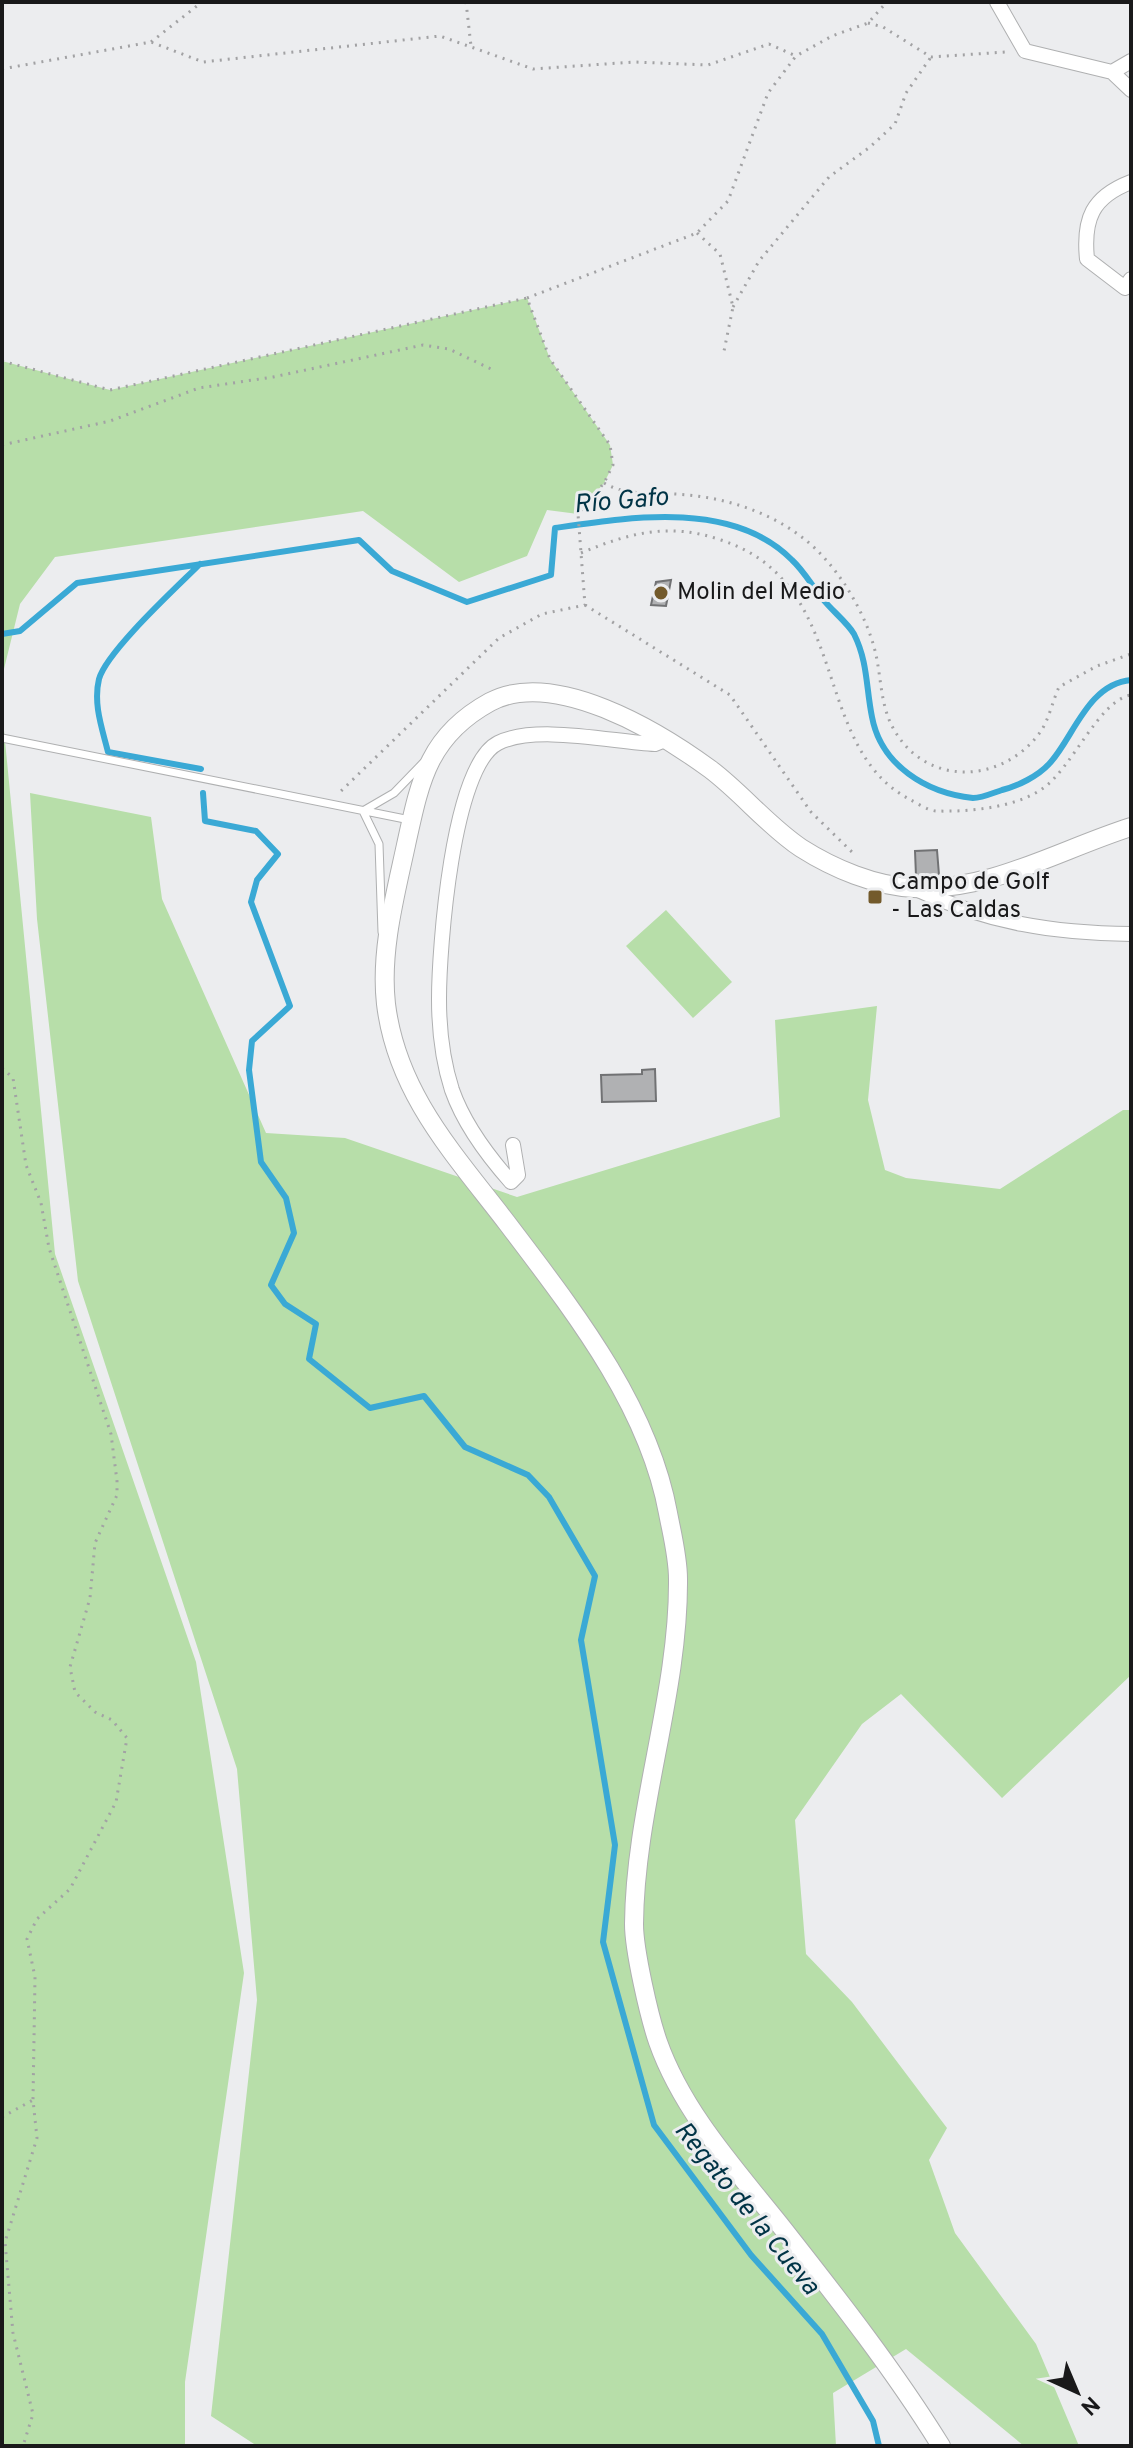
<svg xmlns="http://www.w3.org/2000/svg" width="1133" height="2448" viewBox="0 0 1133 2448" font-family="Overpass,sans-serif">
	<style>
		.green { fill: #b7dea9 }
		.lines { fill: none; stroke-linecap: round; stroke-linejoin: round }
		.stream { stroke: #3aa9d5; stroke-width: 6 }
		.building { fill: #b0b1b3; stroke: #717274; stroke-width: 2 }
		.service-casing { stroke: #afb0b1; stroke-width: 9 }
		.minor-casing { stroke: #afb0b1; stroke-width: 16 }
		.tertiary-casing { stroke: #afb0b1; stroke-width: 20 }
		.path { stroke: #a2a2a4; stroke-width: 3; stroke-dasharray: 2 6; stroke-linecap: butt }
		.service { stroke: #fff; stroke-width: 7 }
		.minor { stroke: #fff; stroke-width: 14 }
		.tertiary { stroke: #fff; stroke-width: 18 }
		.poi-dot { fill: #735a2b; stroke: #ecedef; stroke-width: 3 }
		.labels { text-anchor: middle; dominant-baseline: central; stroke-width: 6; stroke-linejoin: round; paint-order: stroke }
		.poi-label { font-size: 24px; fill: #19191a; stroke: #ecedef; text-anchor: start }
		.water-label { font-size: 26px; font-style: italic; fill: #013446; stroke: #ecedef }
	</style>
	<rect width="100%" height="100%" fill="#ecedef"/>
	<!-- green -->
	<path class="green" d="M 527,298 L 550,359 L 610,445 L 613,465 L 604,483 L 578,514 L 547,510 L 527,556 L 459,582 L 363,511 L 55,557 L 20,604 L 2,677 L 2,361 L 110,390 Z
		M 2,710 L 55,1254 L 196,1662 L 244,1973 L 185,2382 L 185,2446 L 2,2446 Z
		M 30,793 L 151,817 L 162,899 L 266,1133 L 345,1138 L 517,1197 L 780,1117 L 775,1020 L 877,1006 L 868,1100 L 885,1170 L 906,1178 L 1000,1189 L 1123,1110 L 1131,1110 L 1131,1675 L 1002,1798 L 901,1694 L 862,1724 L 795,1820 L 806,1954 L 852,2002 L 947,2128 L 929,2160 L 955,2233 L 1036,2344 L 1079,2446 L 1024,2446 L 906,2349 L 833,2393 L 836,2446 L 257,2446 L 211,2416 L 257,2000 L 237,1769 L 78,1281 L 37,919 Z
		M 666,910 L 732,982 L 693,1018 L 626,946 Z"/>
	<g class="lines">
		<!-- stream -->
		<path class="stream" d="M 200,564 C 177,587 107,651 99,679 C 93,704 102,728 108,752 L 201,769
			M 2,634 L 20,631 L 77,583 L 359,540 L 392,571 L 467,602 L 551,575 L 555,528 C 630,517 733,500 792,560 C 804,571 812,586 822,598 C 831,610 847,622 854,634 C 868,662 866,688 872,717 C 881,765 926,793 973,798 C 982,798 993,793 1002,790 C 1018,786 1038,776 1049,764 C 1073,739 1087,684 1131,680
			M 203,793 L 205,821 L 256,831 L 278,854 L 257,880 L 251,902 L 290,1006 L 252,1041 L 249,1070 L 261,1162 L 286,1198 L 294,1233 L 271,1285 L 285,1304 L 316,1324 L 309,1359 L 370,1408 L 424,1396 L 465,1447 L 528,1475 L 549,1497 L 595,1576 L 581,1640 L 615,1845 L 603,1942 L 654,2125 L 751,2255 L 822,2334 L 873,2421 L 879,2446"/>
	</g>
	<!-- building -->
	<path class="building" d="M 671,580 L 666,606 L 651,605 L 656,582 Z
		M 937,850 L 939,875 L 916,876 L 915,851 Z
		M 655,1069 L 656,1101 L 602,1102 L 601,1075 L 642,1074 L 642,1070 Z"/>
	<g class="lines">
		<!-- service casing -->
		<g class="service-casing">
			<path id="service" d="M 2,738 L 410,820
				M 382,932 L 379,844 L 363,811 L 394,793 L 423,763"/>
		</g>
		<!-- minor casing -->
		<g class="minor-casing">
			<path id="minor" d="M 997,2 L 1025,51 L 1112,72 L 1131,90
				M 1112,72 L 1131,61
				M 1131,182 C 1092,197 1083,219 1087,259 L 1125,288 L 1131,279
				M 918,890 C 988,923 1054,933 1131,934
				M 513,1145 L 518,1175 L 511,1182 C 487,1155 464,1124 452,1090 C 443,1062 439,1028 439,999 C 439,950 452,766 498,743 C 536,724 613,742 655,744 L 665,740"/>
		</g>
		<!-- tertiary casing -->
		<g class="tertiary-casing">
			<path id="tertiary" d="M 941,2446 C 894,2370 839,2300 784,2230 C 738,2172 683,2113 658,2042 C 649,2016 634,1950 634,1924 C 635,1808 679,1694 678,1579 C 678,1557 672,1534 668,1513 C 648,1404 572,1309 507,1223 C 455,1155 397,1094 386,1004 C 380,952 395,896 406,845 C 420,781 428,736 490,702 C 554,668 658,731 710,769 C 742,793 768,826 801,848 C 834,869 875,886 914,888 C 989,892 1061,849 1131,827"/>
		</g>
		<!-- path -->
		<path class="path" d="M 466,2 L 471,46
			M 868,23 L 883,27 L 931,57 L 1006,52
			M 151,42 L 202,2
			M 2,69 L 151,42 L 203,62 L 440,36 L 533,69 L 634,62 L 708,65 L 769,44 L 796,56
			M 697,233 L 720,254 L 733,307 L 724,351
			M 527,298 L 697,233 L 728,201 L 768,93 L 796,56 L 832,36 L 868,23 L 887,2
			M 733,307 L 759,261 L 829,177 L 870,147 L 895,124 L 906,93 L 931,57
			M 2,361 L 110,390 L 527,298 L 550,359 L 610,445 L 613,465 L 604,483 L 578,514 L 585,605 L 542,614 L 499,638 L 340,792
			M 2,445 L 110,421 L 199,388 L 273,377 L 423,345 L 449,349 L 491,369
			M 604,483 C 627,496 647,492 674,494 C 720,496 767,510 803,538 C 837,564 867,614 876,655 C 881,678 881,705 892,726 C 924,788 1003,785 1041,731 C 1049,719 1053,700 1059,687 L 1097,666 L 1131,654
			M 581,553 C 629,533 669,522 721,540 C 853,583 809,745 909,799 C 917,803 927,810 936,811 C 968,812 1014,808 1042,789 C 1072,769 1099,700 1131,695
			M 585,605 L 730,695 L 811,812 L 853,853
			M 2,1068 L 13,1078 L 26,1165 L 41,1203 L 49,1248 L 111,1434 L 117,1481 L 117,1495 L 95,1543 L 90,1598 L 70,1667 L 75,1692 L 95,1712 L 112,1720 L 127,1738 L 116,1802 L 70,1889 L 37,1919 L 27,1939 L 35,1977 L 33,2100 L 37,2138 L 5,2242 L 13,2333 L 33,2414 L 23,2446
			M 2,2117 L 33,2100"/>
		<!-- service -->
		<use href="#service" class="service"/>
		<!-- minor -->
		<use href="#minor" class="minor"/>
		<!-- tertiary -->
		<use href="#tertiary" class="tertiary"/>
	</g>
	<!-- markers -->
	<g class="poi-dot">
		<circle cx="661" cy="593" r="8"/>
		<rect x="867" y="889" width="16" height="16" rx="4"/>
	</g>
	<g class="labels">
		<!-- poi labels -->
		<g class="poi-label">
			<text x="677" y="593">Molin del Medio</text>
			<text x="891" y="883">Campo de Golf<tspan x="891" dy="28">- Las Caldas</tspan></text>
		</g>
		<!-- water labels -->
		<g class="water-label">
			<text transform="translate(621 502) rotate(-5)">Río Gafo</text>
			<text transform="translate(746 2209) rotate(51)">Regato de la Cueva</text>
		</g>
	</g>
	<!-- border -->
	<rect width="1133" height="2448" fill="none" stroke="#19191a" stroke-width="8"/>
	<!-- north arrow -->
	<g transform="translate(1077 2392) rotate(136)" stroke="#ecedef" stroke-width="6" paint-order="stroke">
	<path d="M0-6L14 30L0 20L-14 30Z" fill="#19191a"/>
	<text y="-12" font-size="22" font-weight="bold" text-anchor="middle" fill="#19191a">N</text>
	</g>
</svg>
